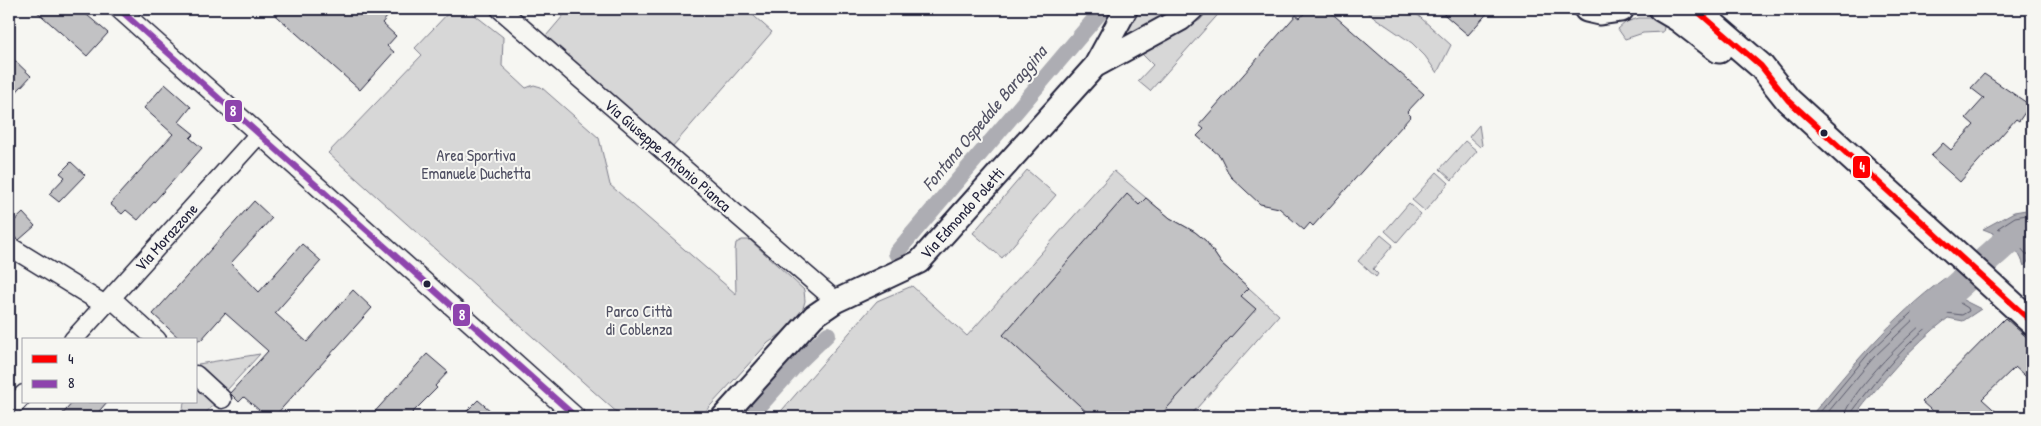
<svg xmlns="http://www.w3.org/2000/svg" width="2041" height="426" viewBox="0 0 2041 426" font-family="'Patrick Hand',sans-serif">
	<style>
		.green { fill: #d7d7d7; stroke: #7c7c89 }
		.water { fill: #adadb3; stroke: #757583 }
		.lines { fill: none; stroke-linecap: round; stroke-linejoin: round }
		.shore { stroke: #5a5a6b; stroke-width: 1 }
		.canal { stroke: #adadb3; stroke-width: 16 }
		.river { stroke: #adadb3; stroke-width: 28 }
		.building { fill: #c2c2c4; stroke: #22223b }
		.minor-casing { stroke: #22223b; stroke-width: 21 }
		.tertiary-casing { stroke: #22223b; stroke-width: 26 }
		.secondary-casing { stroke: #22223b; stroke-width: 29 }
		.minor { stroke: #f6f6f2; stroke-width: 18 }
		.tertiary { stroke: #f6f6f2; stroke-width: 22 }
		.secondary { stroke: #f6f6f2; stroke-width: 25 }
		.bus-1-casing { stroke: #f6f6f2; stroke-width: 10 }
		.bus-2-casing { stroke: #f6f6f2; stroke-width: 10 }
		.bus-1 { stroke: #f00; stroke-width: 6 }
		.bus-2 { stroke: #8e44ad; stroke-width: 6 }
		.bus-dot { fill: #22223b; stroke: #f6f6f2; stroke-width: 2 }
		.labels { text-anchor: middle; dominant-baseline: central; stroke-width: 4; stroke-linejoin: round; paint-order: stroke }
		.park-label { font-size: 16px; fill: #4f4f62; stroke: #f6f6f2 }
		.street-label { font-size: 16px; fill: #22223b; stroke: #f6f6f2 }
		.water-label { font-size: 18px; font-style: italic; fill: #535365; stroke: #f6f6f2 }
		.line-badge { stroke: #f6f6f2; stroke-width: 2 }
		.badge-label { font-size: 14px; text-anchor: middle; font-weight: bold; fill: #fff }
	</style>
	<rect width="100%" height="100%" fill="#f6f6f2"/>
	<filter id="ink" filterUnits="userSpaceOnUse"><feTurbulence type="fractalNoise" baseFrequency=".02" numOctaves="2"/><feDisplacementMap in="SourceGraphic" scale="10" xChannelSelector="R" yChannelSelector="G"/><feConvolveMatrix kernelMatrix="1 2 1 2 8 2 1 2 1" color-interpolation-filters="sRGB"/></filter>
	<g filter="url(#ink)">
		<!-- green -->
		<path class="green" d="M 452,9 L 467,9 L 503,37 L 502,66 L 526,88 L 534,85 L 541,87 L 599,138 L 610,185 L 736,294 L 735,250 L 736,243 L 742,240 L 750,240 L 804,290 L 805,301 L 802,312 L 785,331 L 768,343 L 700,417 L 622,417 L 328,153 L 422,55 L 415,48 Z
			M 569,9 L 746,9 L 772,32 L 672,147 L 546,36 Z
			M 1132,9 L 1151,9 L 1169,17 L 1105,58 Z
			M 1210,9 L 1223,9 L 1150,91 L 1138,81 L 1153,65 L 1140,52 L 1200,20 Z
			M 1362,9 L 1411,9 L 1451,45 L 1437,73 L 1425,56 L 1412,43 Z
			M 1639,18 L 1653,18 L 1665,22 L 1663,32 L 1643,33 L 1625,39 L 1618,29 L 1626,22 Z
			M 1479,125 L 1482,145 L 1480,147 L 1469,137 Z
			M 1465,141 L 1477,151 L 1452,180 L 1440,169 Z
			M 1027,170 L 1056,195 L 1002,258 L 973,233 Z
			M 1114,171 L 1170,218 L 1195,232 L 1206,241 L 1221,263 L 1279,315 L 1189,417 L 776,417 L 877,301 L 912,286 L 967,336 Z
			M 1437,172 L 1449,183 L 1425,211 L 1412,200 Z
			M 1409,203 L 1421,214 L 1397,242 L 1385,231 Z
			M 1381,235 L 1393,245 L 1373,269 L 1378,274 L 1376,277 L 1358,261 Z
			M 260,354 L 227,390 L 198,364 Z
			M 196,385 L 215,403 L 202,417 L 182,417 L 184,402 L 196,402 Z"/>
		<!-- water -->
		<path class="water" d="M 2032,209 L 2032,257 L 2024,266 C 2017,244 2004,237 1983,229 L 2014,212 Z
			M 1945,278 L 1963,300 L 1981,309 L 1963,321 L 1948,318 C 1911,346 1882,381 1854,417 L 1810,417 C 1851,367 1892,317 1945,278 Z"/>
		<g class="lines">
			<!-- shore -->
			<path class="shore" d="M 2032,214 L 2015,217 L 1998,228 L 2009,234 L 2026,254 L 2032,254
				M 2032,220 L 2018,223 L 2012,227 L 2032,247
				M 1816,417 L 1869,353 L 1933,292 L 1944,286 L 1960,303 L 1968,308 L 1969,311 L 1962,315 L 1946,313 C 1908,339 1879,376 1852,412 L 1851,417
				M 1824,417 L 1874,357 L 1937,297 L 1943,295 L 1949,305 C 1928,312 1845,396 1844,417"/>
			<!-- canal -->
			<path class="canal" d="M 896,253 L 1103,9
				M 750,417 L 797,364 L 828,334"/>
			<!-- river -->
			<path class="river" d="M 1925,315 L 2004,244 L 2022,232 L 2032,231"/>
		</g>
		<!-- building -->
		<path class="building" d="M 34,9 L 80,9 L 108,33 L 87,56 Z
			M 269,9 L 394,9 L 382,23 L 396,36 L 387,46 L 394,52 L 360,90 Z
			M 1308,9 L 1327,9 L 1424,94 L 1407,112 L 1411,116 L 1313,226 L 1310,223 L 1304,230 L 1279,208 L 1260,204 L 1230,176 L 1220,156 L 1197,136 L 1204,129 L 1199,125 L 1296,15 L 1300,18 Z
			M 1438,9 L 1491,9 L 1468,35 Z
			M 9,55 L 31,76 L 9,100 Z
			M 1984,74 L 2030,105 L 2019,121 L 2016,119 L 1960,182 L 1931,156 L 1943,143 L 1951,150 L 1974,125 L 1966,118 L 1984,98 L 1971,88 Z
			M 165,84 L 191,107 L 179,122 L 194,134 L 190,138 L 202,148 L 138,220 L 126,210 L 122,214 L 110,204 L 173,134 L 144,108 Z
			M 71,162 L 85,175 L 59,202 L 49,194 L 65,177 L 60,173 Z
			M 1127,194 L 1139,205 L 1146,198 L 1170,218 L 1195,232 L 1206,241 L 1221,263 L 1249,288 L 1241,296 L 1256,309 L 1159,417 L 1092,417 L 1003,335 Z
			M 254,201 L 272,218 L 231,263 L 259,292 L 302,244 L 321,261 L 275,313 L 307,342 L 353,290 L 372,308 L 274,417 L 267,417 L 244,397 L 239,402 L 230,393 L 268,351 L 225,313 L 201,340 L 181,340 L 153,314 Z
			M 23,213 L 35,226 L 19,240 L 9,235 L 9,226 Z
			M 2005,318 L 2032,342 L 2032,382 L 2015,367 L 1982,399 L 2002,417 L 1939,417 L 1922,402 Z
			M 427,354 L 448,372 L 435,386 L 437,388 L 408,417 L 370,417 Z
			M 478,400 L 498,417 L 461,417 Z
			M 73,402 L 107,402 L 94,417 L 60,417 Z"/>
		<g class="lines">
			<!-- minor casing -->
			<g class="minor-casing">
				<path id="minor" d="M 119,9 L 576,417
					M 500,9 L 836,301
					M 9,246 L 105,305
					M 111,298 L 157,340
					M 73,340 L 259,134
					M 196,375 L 222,399
					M 9,411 L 24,394"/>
			</g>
			<!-- tertiary casing -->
			<g class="tertiary-casing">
				<path id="tertiary" d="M 1095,66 L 1181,19 L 1192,9
					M 723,417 L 814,316 L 836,301 L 919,262 L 1095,66 L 1126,9"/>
			</g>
			<!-- secondary casing -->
			<g class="secondary-casing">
				<path id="secondary" d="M 1587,9 L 1600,12 L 1621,9
					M 1662,9 L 1679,19 L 1719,50
					M 1695,9 L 1761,66 L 1788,100 L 2032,322"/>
			</g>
			<!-- minor -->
			<use href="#minor" class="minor"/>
			<!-- tertiary -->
			<use href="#tertiary" class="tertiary"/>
			<!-- secondary -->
			<use href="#secondary" class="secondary"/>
			<!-- bus-1 casing -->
			<g class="bus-1-casing">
				<path id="bus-1" d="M 1695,9 L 1761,66 L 1788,100 L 2032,322"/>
			</g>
			<!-- bus-2 casing -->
			<g class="bus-2-casing">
				<path id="bus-2" d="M 119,9 L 576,417"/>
			</g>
			<!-- bus-1 -->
			<use href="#bus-1" class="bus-1"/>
			<!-- bus-2 -->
			<use href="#bus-2" class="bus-2"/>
		</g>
	</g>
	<!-- markers -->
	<g class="bus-dot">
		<circle cx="1824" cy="133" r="4.5"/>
		<circle cx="427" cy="284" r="4.5"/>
	</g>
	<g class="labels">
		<!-- park labels -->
		<g class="park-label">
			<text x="476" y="155">Area Sportiva<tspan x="476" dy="18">Emanuele Duchetta</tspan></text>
			<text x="639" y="311">Parco Città<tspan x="639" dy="18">di Coblenza</tspan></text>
		</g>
		<!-- street labels -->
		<g class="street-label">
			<text transform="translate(668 155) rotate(41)">Via Giuseppe Antonio Pianca</text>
			<text transform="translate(962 213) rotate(-48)">Via Edmondo Poletti</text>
			<text transform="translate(166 237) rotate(-48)">Via Morazzone</text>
		</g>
		<!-- water labels -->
		<g class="water-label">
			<text transform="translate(984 118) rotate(-50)">Fontana Ospedale Baraggina</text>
		</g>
	</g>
	<g class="line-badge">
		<rect x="224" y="99" width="19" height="24" rx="5" fill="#8e44ad"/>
		<rect x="1852" y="155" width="19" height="24" rx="5" fill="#f00"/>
		<rect x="452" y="303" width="19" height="24" rx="5" fill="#8e44ad"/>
	</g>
	<g class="badge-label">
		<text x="233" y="116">8</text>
		<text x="1862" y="172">4</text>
		<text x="462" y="320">8</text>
	</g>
	<!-- margin -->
	<rect width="2041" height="426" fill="none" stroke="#f6f6f2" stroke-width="30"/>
	<rect x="15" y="15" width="2011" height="396" fill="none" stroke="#22223b" stroke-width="2" filter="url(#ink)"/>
	<!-- legend -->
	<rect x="22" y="338" width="175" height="65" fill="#f6f6f2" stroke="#a1a1a9"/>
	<rect x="32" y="355" width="25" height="8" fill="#ff0000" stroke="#a1a1a9"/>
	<text x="68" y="364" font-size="15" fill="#22223b">4</text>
	<rect x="32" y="380" width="25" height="8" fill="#8e44ad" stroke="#a1a1a9"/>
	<text x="68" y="388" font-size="15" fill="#22223b">8</text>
</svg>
